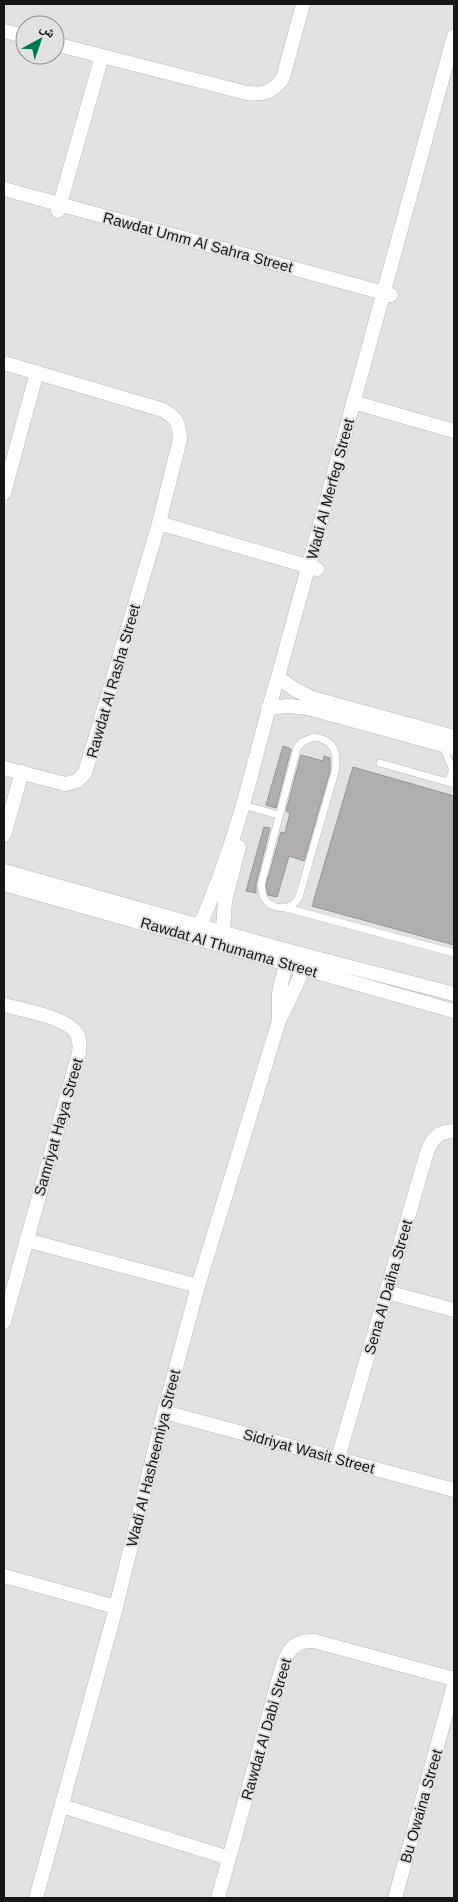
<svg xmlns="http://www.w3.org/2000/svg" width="458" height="1902" viewBox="0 0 458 1902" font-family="Arial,'Noto Naskh Arabic',sans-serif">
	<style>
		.building { fill: #b1afad; stroke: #989594 }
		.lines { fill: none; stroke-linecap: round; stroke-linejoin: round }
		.lane-casing { stroke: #b8babc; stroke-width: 8 }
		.street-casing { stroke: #b8babc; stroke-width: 15 }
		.lane { stroke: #fff; stroke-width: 7 }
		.street { stroke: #fff; stroke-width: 14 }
		.labels { text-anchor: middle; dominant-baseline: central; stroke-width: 4; stroke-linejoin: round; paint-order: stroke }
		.street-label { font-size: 15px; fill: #151617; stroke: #e0e2e4 }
	</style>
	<rect width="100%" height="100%" fill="#e0e2e4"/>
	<!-- building -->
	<path class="building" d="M 283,746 L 291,749 L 276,808 L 266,805 Z
		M 301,755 L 323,761 L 324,756 L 330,758 L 330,771 L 304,861 L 289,856 L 277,897 L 268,895 L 266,885 L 281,832 L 285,833 L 290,813 L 286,811 Z
		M 353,767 L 454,796 L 454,945 L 312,906 Z
		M 264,827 L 270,828 L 256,884 L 256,893 L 246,891 Z"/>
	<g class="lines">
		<!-- lane casing -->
		<g class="lane-casing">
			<path id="lane" d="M 314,737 C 335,740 338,752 335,772 L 299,897 C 292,911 272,911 264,898 C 262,894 262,889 261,885 L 297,748 L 302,742 Z
				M 441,746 L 444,749 L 452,768
				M 380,763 L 454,784
				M 448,782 L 454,766
				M 243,805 L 279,815
				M 286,908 L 454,953"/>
		</g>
		<!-- street casing -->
		<g class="street-casing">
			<path id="street" d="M 4,31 L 25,36
				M 55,44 L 247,93 C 264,95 273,92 283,78 L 303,4
				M 4,189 L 391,295
				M 58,211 L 102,56
				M 4,363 L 163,410 C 178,419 179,423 180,439 L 159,523 L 85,773 L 77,781 L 65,784 L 4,768
				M 353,402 L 454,431
				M 4,493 L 37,372
				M 159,523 L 317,569
				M 278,677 L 294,689 L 312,698 L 454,737
				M 268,708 L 288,706 L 308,708 L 454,748
				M 4,835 L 22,772
				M 4,871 L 289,951 L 454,994
				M 4,884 L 454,1011
				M 195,937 C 214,895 230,850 243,805 C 255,762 265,719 278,677 L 454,36
				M 222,945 L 225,901 L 239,847
				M 4,1005 C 22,1010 67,1017 77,1034 C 80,1040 80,1046 79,1053 L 4,1322
				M 279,1020 L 279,993 L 288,955
				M 26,1240 L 198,1286
				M 387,1292 L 454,1310
				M 164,1412 L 454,1490
				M 338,1458 L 427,1152 C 432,1138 439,1131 454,1131
				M 4,1576 L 116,1607
				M 62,1806 L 229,1858
				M 36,1898 L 114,1615 L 164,1412 L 198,1286 L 279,1021 L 295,988 L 308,956
				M 218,1898 L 281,1671 C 287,1652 292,1640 314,1641 L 454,1679
				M 395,1898 L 454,1685"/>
		</g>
		<!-- lane -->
		<use href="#lane" class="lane"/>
		<!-- street -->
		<use href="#street" class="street"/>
	</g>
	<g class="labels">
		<!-- street labels -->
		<g class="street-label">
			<text transform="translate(198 242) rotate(15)">Rawdat Umm Al Sahra Street</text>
			<text transform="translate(330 489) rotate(-75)">Wadi Al Merfeg Street</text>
			<text transform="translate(113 681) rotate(-74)">Rawdat Al Rasha Street</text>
			<text transform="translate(229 947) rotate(16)">Rawdat Al Thumama Street</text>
			<text transform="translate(58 1127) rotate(-74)">Samriyat Haya Street</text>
			<text transform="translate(388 1287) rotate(-74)">Sena Al Daiha Street</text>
			<text transform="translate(309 1451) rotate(15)">Sidriyat Wasit Street</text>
			<text transform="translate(153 1458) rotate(-76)">Wadi Al Hasheemiya Street</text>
			<text transform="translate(266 1729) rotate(-74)">Rawdat Al Dabi Street</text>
			<text transform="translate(421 1806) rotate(-74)">Bu Owaina Street</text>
		</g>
	</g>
	<!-- border -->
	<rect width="458" height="1902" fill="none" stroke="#151617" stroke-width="10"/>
	<!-- north arrow -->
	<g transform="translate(40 40) rotate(40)"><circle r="24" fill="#e0e2e4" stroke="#8f9092"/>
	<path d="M0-4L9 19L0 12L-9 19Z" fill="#007855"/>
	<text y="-8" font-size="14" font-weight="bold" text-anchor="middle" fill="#151617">ش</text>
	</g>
</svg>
